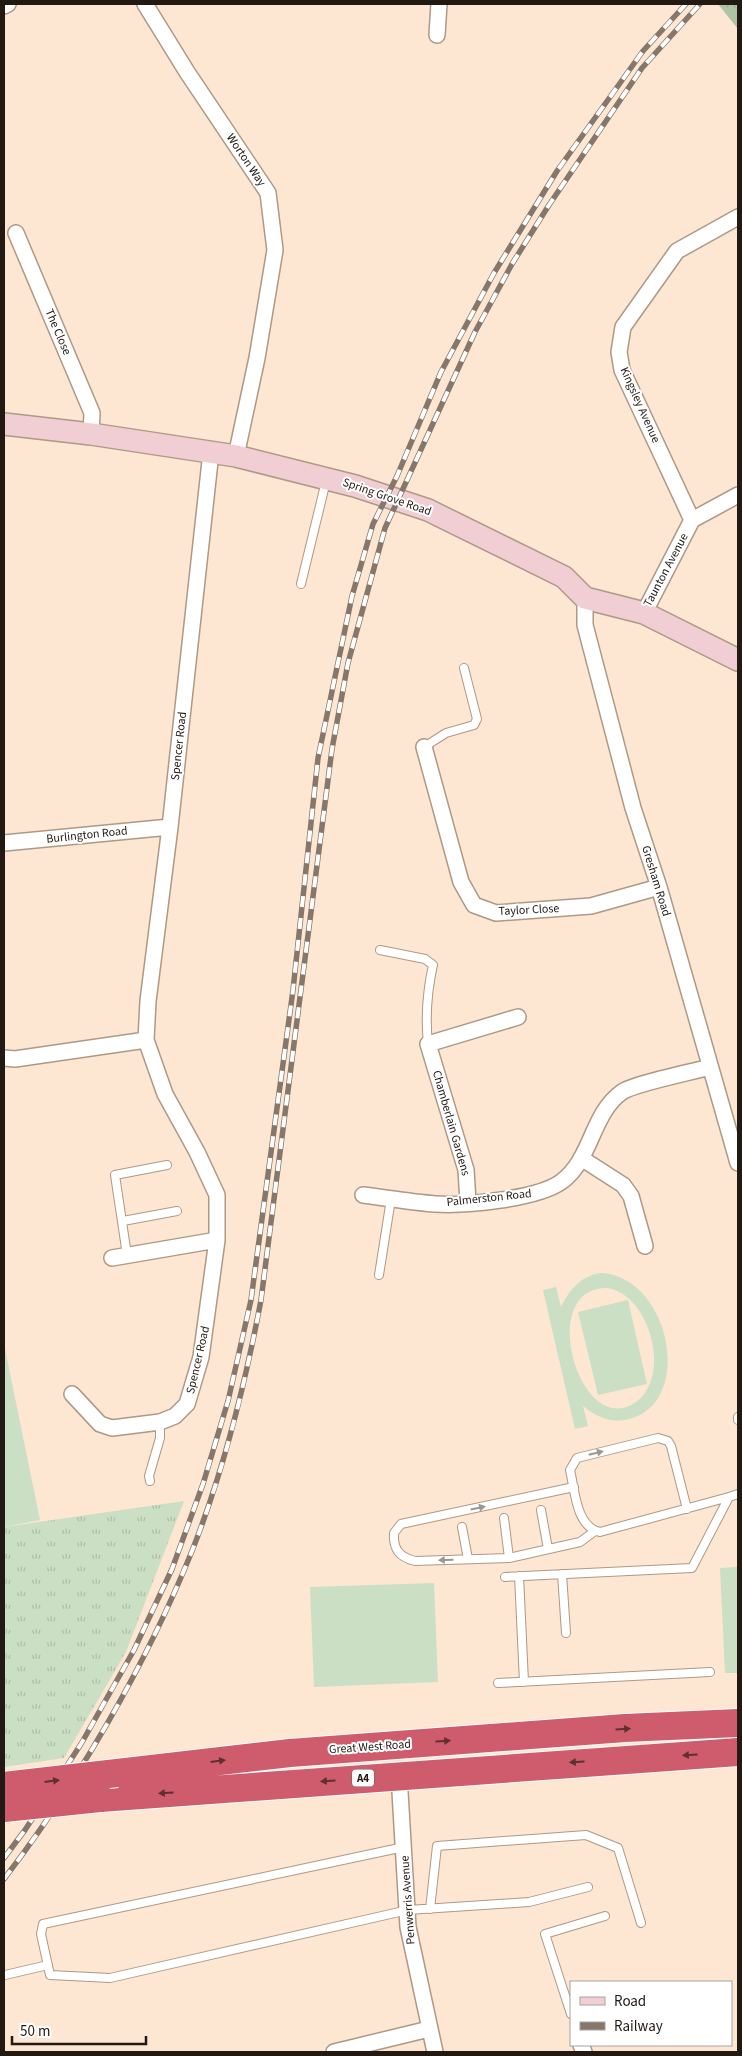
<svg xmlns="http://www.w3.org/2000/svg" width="742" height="2056" viewBox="0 0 742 2056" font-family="'Source Sans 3',sans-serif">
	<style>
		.grass { fill: url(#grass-tufts) }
		.forest { fill: url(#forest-crowns) }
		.garden { fill: #cbdfc4; fill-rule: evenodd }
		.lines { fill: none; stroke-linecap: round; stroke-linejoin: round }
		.lane-casing { stroke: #ae9986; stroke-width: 10 }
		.street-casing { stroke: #ae9986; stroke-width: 18 }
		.secondary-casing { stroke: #ae9986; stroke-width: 24 }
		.highway-casing { stroke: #fff; stroke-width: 30 }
		.lane { stroke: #fff; stroke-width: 8 }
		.street { stroke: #fff; stroke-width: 15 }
		.secondary { stroke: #f0ced3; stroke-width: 21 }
		.highway { stroke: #ce5c6d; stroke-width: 28 }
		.rail-casing { stroke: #86776a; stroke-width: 5.5 }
		.rail { stroke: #fff; stroke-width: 4; stroke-dasharray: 11; stroke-linecap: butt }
		.highway-bridge-casing { stroke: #fff; stroke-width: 30; stroke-linecap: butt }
		.highway-bridge { stroke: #ce5c6d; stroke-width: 28 }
		.oneway { fill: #9b9894 }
		.oneway2 { fill: #5e3032 }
		.labels { text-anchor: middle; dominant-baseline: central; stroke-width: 4; stroke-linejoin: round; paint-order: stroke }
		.shield { fill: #fff; stroke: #645e59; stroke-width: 1 }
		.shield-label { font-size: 11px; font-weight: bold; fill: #211912 }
		.street-label { font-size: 12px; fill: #211912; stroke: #fff }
	</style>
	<defs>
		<pattern id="grass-tufts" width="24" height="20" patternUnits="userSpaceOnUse" patternTransform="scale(1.25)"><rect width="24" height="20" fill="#cbdfc4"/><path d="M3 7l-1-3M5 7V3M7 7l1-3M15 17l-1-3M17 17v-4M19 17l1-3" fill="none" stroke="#aebfa7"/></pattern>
		<pattern id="forest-crowns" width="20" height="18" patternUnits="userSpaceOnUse" patternTransform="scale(1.25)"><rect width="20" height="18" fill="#adc5a5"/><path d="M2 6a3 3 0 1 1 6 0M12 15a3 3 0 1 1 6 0" fill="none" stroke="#95a98d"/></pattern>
	</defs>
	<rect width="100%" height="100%" fill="#fde6d2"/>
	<!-- grass -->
	<path class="grass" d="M 184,1501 L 126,1652 L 64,1758 L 4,1767 L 4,1527 Z"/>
	<!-- forest -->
	<path class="forest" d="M 718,4 L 738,4 L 738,29 Z"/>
	<!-- garden -->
	<path class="garden" d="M 600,1273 C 671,1276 695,1403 629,1419 C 611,1424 597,1417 583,1406 L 588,1426 L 575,1429 L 543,1290 L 556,1287 L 561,1307 C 570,1289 580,1277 600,1273 ZM 607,1288 C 650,1294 672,1376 636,1402 C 580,1442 535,1287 607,1288 Z
		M 628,1300 L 647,1384 L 598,1395 L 578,1312 Z
		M 4,1344 L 40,1520 L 4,1527 Z
		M 738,1567 L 738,1673 L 725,1673 L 720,1568 Z
		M 434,1583 L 438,1682 L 314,1687 L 310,1587 Z"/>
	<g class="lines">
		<!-- lane casing -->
		<g class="lane-casing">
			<path id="lane" d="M 301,584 L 326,481
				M 424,747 L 446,733 L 474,725 L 477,719 L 464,668
				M 380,950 L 425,959 L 433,965 C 427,992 425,1016 428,1044
				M 123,1221 L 177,1211
				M 127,1255 L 115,1175 L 167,1165
				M 379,1275 L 391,1199
				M 738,1417 L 738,1420
				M 150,1481 L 149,1476 L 160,1438 L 160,1422
				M 574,1487 L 401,1524 L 394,1533 C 393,1549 399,1557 415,1561 L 509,1558 L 580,1542 L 595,1531
				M 687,1509 L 671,1446 L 668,1441 L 658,1438 L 577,1458 L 570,1470 C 575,1491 576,1527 600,1532 L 729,1497
				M 541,1510 L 548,1549
				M 504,1518 L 509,1558
				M 462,1527 L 468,1559
				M 562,1574 L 566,1633
				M 519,1576 L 524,1682
				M 505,1577 L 692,1568 L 729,1497 L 738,1494
				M 498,1683 L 710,1672
				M 404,1847 L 43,1924 L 41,1934 L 50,1975 L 110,1978 L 408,1910 L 529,1902 L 588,1887
				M 430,1909 L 437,1846 L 586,1835 L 618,1848 L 641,1923
				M 5,1975 L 48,1965
				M 571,2014 L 545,1934 L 605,1916"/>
		</g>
		<!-- street casing -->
		<g class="street-casing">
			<path id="street" d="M 145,4 L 187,72 L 268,193 L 275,250 L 257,358 L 236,456
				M 4,6 L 8,4
				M 437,35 L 439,4
				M 16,233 L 92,413 L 91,434
				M 211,452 L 170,827 L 148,1001 L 146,1040 L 165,1094 L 197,1152 L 217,1195 L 217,1240
				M 692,520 L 622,370 L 619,352 L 623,327 L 677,251 L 738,217
				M 585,598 L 585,625 L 633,808 L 659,887 L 738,1163
				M 644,613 L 692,520 L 738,495
				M 424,747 L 461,882 L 474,905 L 496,913 L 591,906 L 659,887
				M 4,843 L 170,827
				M 4,1058 L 15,1059 L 146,1040
				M 581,1158 L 623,1185 L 631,1196 L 645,1246
				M 363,1195 C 387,1198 411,1202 435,1204 C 465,1206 537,1199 561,1182 C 592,1160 591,1114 622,1092 C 633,1084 692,1072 710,1067
				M 468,1202 L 466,1170 L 428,1044 L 518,1017
				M 72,1394 L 100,1424 L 112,1428 L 160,1422 L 175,1416 L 187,1404 L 201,1357 L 217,1240 L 112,1258
				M 399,1775 L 408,1927 L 435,2052
				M 581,2045 L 584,2052
				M 334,2052 L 429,2029"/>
		</g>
		<!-- secondary casing -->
		<g class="secondary-casing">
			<path id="secondary" d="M 4,424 L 91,434 L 236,456 L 355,486 L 428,510 L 564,577 L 585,598 L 644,613 L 738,660"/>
		</g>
		<!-- highway casing -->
		<g class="highway-casing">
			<path id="highway" d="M 117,1773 L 290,1753 L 625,1728 L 738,1723
				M 100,1798 L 738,1752"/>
		</g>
		<!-- lane -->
		<use href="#lane" class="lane"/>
		<!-- street -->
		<use href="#street" class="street"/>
		<!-- secondary -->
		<use href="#secondary" class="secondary"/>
		<!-- highway -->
		<use href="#highway" class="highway"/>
		<!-- rail casing -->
		<g class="rail-casing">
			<path id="rail" d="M 4,1858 L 25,1830 L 81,1744 L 134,1650 L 172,1569 L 203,1484 L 228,1401 L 251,1300 L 293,990 L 318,758 L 352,596 L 373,524 L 397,476 L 441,372 L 494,273 L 557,171 L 643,51 L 686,4
				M 4,1879 C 77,1784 147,1663 192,1551 C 224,1470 245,1385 261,1300 L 332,749 L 348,663 L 385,528 L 475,332 L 512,264 L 549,205 L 642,68 L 700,4"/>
		</g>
		<!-- rail -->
		<use href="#rail" class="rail"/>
		<!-- highway-bridge casing -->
		<g class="highway-bridge-casing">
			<path id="highway-bridge" d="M 4,1786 L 117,1773
				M 4,1808 L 100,1798"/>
		</g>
		<!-- highway-bridge -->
		<use href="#highway-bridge" class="highway-bridge"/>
	</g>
	<!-- one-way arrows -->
	<defs><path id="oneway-solid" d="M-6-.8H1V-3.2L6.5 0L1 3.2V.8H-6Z" transform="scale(1.25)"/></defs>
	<g class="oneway">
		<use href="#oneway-solid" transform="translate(596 1453) rotate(-14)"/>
		<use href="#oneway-solid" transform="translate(478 1508) rotate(-12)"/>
		<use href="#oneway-solid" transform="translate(446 1560) rotate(178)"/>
	</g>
	<g class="oneway2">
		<use href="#oneway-solid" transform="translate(623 1729) rotate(-4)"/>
		<use href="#oneway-solid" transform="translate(443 1741) rotate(-4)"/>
		<use href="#oneway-solid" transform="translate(690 1755) rotate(177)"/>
		<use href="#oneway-solid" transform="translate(218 1761) rotate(-7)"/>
		<use href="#oneway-solid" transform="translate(577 1762) rotate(176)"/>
		<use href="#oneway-solid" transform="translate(52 1781) rotate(-7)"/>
		<use href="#oneway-solid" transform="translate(328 1781) rotate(176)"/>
		<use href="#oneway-solid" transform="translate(166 1793) rotate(176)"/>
	</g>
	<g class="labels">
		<!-- shield labels -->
		<rect class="shield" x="352" y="1769.5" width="22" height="17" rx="4"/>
		<g class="shield-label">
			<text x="363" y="1778">A4</text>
		</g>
		<!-- street labels -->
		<g class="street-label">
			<text transform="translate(246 160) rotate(56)">Worton Way</text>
			<text transform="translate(58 332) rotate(67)">The Close</text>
			<text transform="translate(640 405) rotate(66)">Kingsley Avenue</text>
			<text transform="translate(387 497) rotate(19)">Spring Grove Road</text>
			<text transform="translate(666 570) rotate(-62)">Taunton Avenue</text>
			<text transform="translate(179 746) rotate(-84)">Spencer Road</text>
			<text transform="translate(87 835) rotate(-6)">Burlington Road</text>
			<text transform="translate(656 881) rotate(73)">Gresham Road</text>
			<text transform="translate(529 910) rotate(-3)">Taylor Close</text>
			<text transform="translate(451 1123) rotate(74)">Chamberlain Gardens</text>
			<text transform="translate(489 1198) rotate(-6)">Palmerston Road</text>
			<text transform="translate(198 1360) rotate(-77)">Spencer Road</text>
			<text transform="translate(370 1747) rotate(-4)">Great West Road</text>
			<text transform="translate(408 1900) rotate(-94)">Penwerris Avenue</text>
		</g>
	</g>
	<!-- border -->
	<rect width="742" height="2056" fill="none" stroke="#211912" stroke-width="10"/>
	<!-- legend -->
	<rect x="570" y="1981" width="162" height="65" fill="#ffffff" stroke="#a6a3a0"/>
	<rect x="580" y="1997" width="25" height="8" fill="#f0ced3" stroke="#a6a3a0"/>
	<text x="614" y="2006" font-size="15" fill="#211912">Road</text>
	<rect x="580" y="2022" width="25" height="8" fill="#86776a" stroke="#a6a3a0"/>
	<text x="614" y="2031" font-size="15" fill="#211912">Railway</text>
	<!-- scale -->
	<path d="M12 2036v8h134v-8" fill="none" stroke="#211912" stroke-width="2.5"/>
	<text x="20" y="2036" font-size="15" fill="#211912" stroke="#ffffff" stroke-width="4" paint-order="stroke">50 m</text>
</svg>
